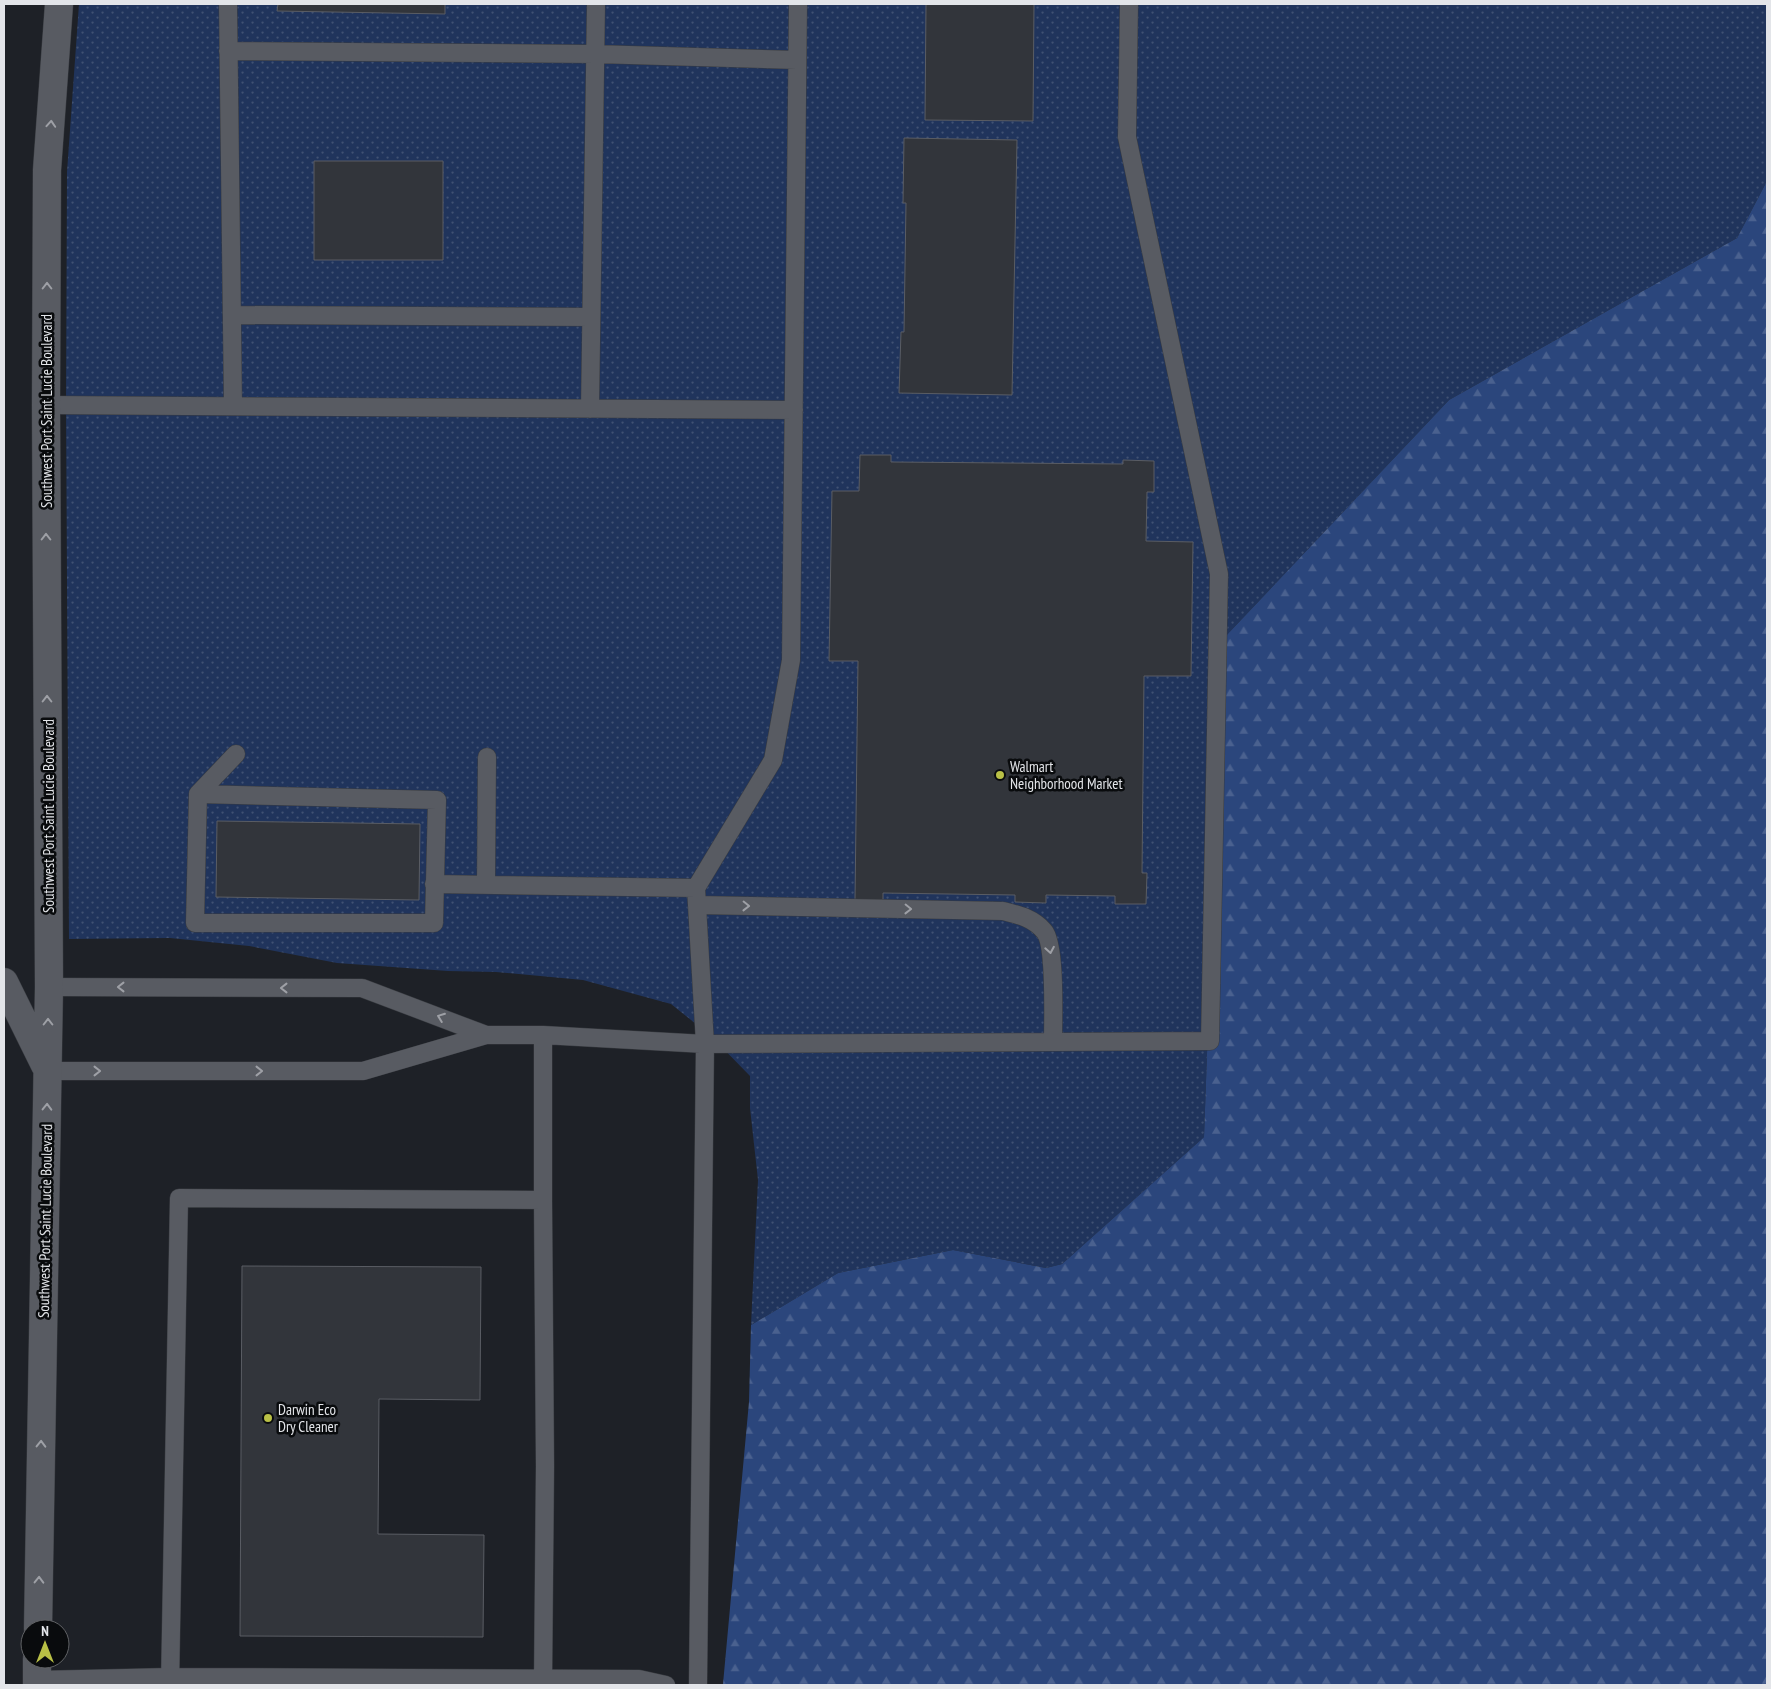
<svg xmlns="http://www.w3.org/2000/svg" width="1771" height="1689" viewBox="0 0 1771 1689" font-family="'PT Sans Narrow',sans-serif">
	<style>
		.grass { fill: url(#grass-dots) }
		.forest { fill: url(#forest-firs) }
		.building { fill: #32353b; stroke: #5a5d64 }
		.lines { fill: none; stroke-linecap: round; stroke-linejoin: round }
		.lane-casing { stroke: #383b40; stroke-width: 19 }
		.secondary-casing { stroke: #383b40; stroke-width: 29 }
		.lane { stroke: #585b62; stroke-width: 18 }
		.secondary { stroke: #585b62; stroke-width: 28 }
		.oneway { stroke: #9ea0a6 }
		.poi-dot { fill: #b9c046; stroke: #090b0d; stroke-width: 2 }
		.labels { text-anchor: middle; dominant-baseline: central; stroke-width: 5; stroke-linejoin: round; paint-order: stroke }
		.street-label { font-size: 15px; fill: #e3e5e9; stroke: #090b0d }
		.poi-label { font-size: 15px; fill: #e3e5e9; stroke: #090b0d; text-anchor: start }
	</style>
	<defs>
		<pattern id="grass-dots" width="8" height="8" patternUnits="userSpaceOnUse" patternTransform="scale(1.25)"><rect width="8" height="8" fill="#20345c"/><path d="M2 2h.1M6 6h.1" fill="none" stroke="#405173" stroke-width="1.8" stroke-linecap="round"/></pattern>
		<pattern id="forest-firs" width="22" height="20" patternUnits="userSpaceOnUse" patternTransform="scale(1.25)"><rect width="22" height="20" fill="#2b467c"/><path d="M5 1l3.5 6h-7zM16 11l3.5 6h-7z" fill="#4a618f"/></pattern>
	</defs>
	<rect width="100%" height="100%" fill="#1e2127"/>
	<!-- grass -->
	<path class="grass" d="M 79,4 L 1767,4 L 1767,181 L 1737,238 L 1449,400 L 1222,640 L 1204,1137 L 1062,1264 L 1046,1268 L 953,1250 L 838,1273 L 751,1325 L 758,1180 L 750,1108 L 750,1076 L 711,1036 L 671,1004 L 583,980 L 496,972 L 448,971 L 337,963 L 249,946 L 170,938 L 69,939 L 66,405 L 67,172 Z"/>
	<!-- forest -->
	<path class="forest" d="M 1767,181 L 1767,1685 L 723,1684 L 749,1402 L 751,1325 L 838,1273 L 953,1250 L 1046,1268 L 1062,1264 L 1204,1137 L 1222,640 L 1449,400 L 1737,238 Z"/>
	<!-- building -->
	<path class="building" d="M 278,4 L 445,4 L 445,14 L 277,11 Z
		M 926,4 L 1034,4 L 1033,121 L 925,120 Z
		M 904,138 L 1017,140 L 1012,395 L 899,393 L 901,332 L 904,332 L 906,203 L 903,203 Z
		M 314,161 L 443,161 L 443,260 L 314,260 Z
		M 860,455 L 891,455 L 891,462 L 1123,464 L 1123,460 L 1154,461 L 1154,492 L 1147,492 L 1146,541 L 1193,542 L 1191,676 L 1144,676 L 1142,873 L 1147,873 L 1146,904 L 1115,904 L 1115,896 L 1046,895 L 1046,903 L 1015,902 L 1015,895 L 883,893 L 883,901 L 855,900 L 858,661 L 829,661 L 832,491 L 859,491 Z
		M 217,821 L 420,824 L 419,900 L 216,897 Z
		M 242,1266 L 481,1267 L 480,1400 L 379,1399 L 378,1534 L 484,1535 L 483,1637 L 240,1636 Z"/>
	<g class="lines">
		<!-- lane casing -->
		<g class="lane-casing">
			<path id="lane" d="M 228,4 L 233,406
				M 798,4 L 791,660 L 773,760 L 696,888 L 705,1044 L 1210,1041 L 1219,574 L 1127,137 L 1129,4
				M 228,51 L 595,54 L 797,60
				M 232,315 L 591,317
				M 46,405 L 794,410
				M 590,409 L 596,4
				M 198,794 L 437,800 L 434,923 L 195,923 L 198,794 L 236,754
				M 434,884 L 696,888
				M 486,885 L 487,757
				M 697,905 L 1003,911 C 1019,915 1033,918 1044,931 C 1056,944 1053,1021 1053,1042
				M 49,987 L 362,988 L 486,1035
				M 543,1035 L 543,1200
				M 48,1071 L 363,1071 L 486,1035 L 543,1035 L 705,1044 L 698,1685
				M 37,1680 L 170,1677 L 639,1679 L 666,1685
				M 170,1685 L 179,1198 L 543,1200 L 545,1466 L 543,1685"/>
		</g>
		<!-- secondary casing -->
		<g class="secondary-casing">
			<path id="secondary" d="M 4,982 L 45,1065
				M 38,1629 L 49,987 L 46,405 L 47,170 L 59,4
				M 37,1685 L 37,1659"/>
		</g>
		<!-- lane -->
		<use href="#lane" class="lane"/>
		<!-- secondary -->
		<use href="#secondary" class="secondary"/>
	</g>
	<!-- one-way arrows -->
	<defs><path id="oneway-chevron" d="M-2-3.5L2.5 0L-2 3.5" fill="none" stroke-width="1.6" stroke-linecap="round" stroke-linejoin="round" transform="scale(1.25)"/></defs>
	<g class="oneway">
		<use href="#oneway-chevron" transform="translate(51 124) rotate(-86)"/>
		<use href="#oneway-chevron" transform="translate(47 286) rotate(-90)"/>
		<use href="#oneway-chevron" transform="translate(46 537) rotate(-90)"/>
		<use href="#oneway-chevron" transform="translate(47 699) rotate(-90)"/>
		<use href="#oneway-chevron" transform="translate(746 906) rotate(1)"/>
		<use href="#oneway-chevron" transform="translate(908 909) rotate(1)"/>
		<use href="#oneway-chevron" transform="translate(1050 950) rotate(80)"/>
		<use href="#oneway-chevron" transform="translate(121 987) rotate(-180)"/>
		<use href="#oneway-chevron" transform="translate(284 988) rotate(-180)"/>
		<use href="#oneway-chevron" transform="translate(441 1017) rotate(-159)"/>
		<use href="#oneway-chevron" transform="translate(48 1022) rotate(-90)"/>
		<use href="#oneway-chevron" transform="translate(97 1071)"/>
		<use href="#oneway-chevron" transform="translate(259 1071)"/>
		<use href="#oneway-chevron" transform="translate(47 1107) rotate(-89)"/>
		<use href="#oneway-chevron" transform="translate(41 1444) rotate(-89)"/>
		<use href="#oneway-chevron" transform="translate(39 1580) rotate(-89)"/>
	</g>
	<!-- markers -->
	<g class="poi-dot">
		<circle cx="1000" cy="775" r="5"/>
		<circle cx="268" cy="1418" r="5"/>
	</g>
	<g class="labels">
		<!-- street labels -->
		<g class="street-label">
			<text transform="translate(46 411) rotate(-90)">Southwest Port Saint Lucie Boulevard</text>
			<text transform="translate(48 816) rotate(-90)">Southwest Port Saint Lucie Boulevard</text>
			<text transform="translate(45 1221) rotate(-89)">Southwest Port Saint Lucie Boulevard</text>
		</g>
		<!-- poi labels -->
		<g class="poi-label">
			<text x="1010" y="766">Walmart<tspan x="1010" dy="17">Neighborhood Market</tspan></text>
			<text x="278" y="1409">Darwin Eco<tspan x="278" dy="17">Dry Cleaner</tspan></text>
		</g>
	</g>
	<!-- border -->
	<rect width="1771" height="1689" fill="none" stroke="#e3e5e9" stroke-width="10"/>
	<!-- north arrow -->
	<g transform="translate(45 1644)"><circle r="24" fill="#090b0d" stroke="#606265"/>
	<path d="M0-4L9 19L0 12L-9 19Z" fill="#b9c046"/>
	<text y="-8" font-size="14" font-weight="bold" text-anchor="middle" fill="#e3e5e9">N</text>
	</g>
</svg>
